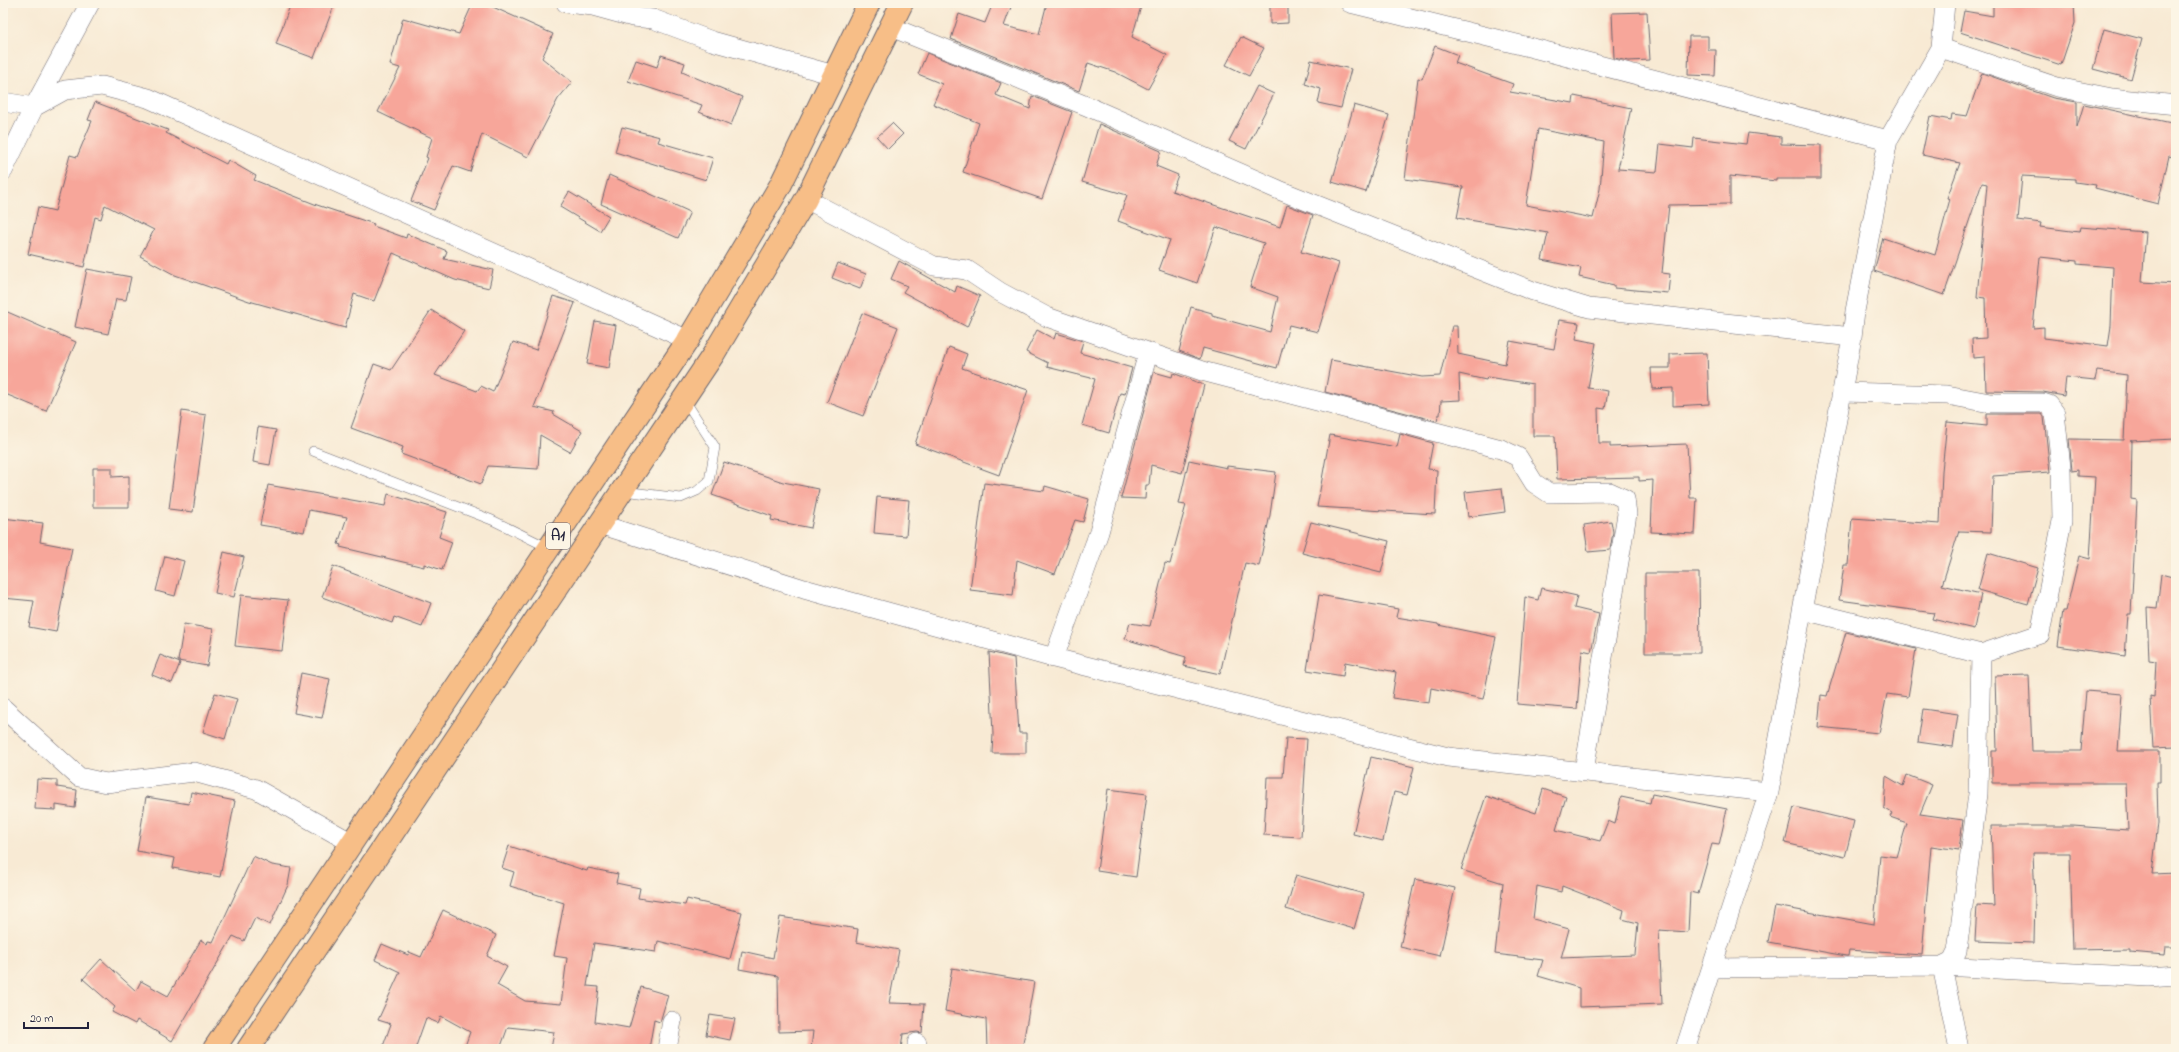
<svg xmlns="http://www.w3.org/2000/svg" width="2179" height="1052" viewBox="0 0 2179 1052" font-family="'Indie Flower',sans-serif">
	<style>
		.building { fill: #f7a69a; fill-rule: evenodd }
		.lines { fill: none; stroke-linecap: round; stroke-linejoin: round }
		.service-casing { stroke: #6d6871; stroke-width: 10 }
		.minor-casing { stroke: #6d6871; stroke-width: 20 }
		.trunk-casing { stroke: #6d6871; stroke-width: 24 }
		.service { stroke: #fff; stroke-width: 9 }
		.minor { stroke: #fff; stroke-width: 19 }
		.trunk { stroke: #f7be87; stroke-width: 22 }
		.labels { text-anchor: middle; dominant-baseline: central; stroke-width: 3.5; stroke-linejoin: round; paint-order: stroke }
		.shield { fill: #fcf5e5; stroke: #63616e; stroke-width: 1 }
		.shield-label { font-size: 15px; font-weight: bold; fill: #22223b }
	</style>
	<rect width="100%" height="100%" fill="#fcf5e5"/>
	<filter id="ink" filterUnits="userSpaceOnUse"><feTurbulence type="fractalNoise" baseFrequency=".025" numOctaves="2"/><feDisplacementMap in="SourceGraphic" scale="8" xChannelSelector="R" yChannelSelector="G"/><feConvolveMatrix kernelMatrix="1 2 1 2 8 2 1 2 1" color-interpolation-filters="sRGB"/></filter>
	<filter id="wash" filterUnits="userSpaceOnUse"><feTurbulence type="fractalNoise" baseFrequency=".012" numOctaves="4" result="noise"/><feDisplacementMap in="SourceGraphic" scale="16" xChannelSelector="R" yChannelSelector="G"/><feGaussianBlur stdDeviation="0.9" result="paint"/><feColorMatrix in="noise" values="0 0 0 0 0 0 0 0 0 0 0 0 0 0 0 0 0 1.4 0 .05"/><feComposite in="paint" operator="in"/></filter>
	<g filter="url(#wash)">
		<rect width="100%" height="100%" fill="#f8ead4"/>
		<g id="blocks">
			<!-- building -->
			<path class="building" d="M 291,3 L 335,3 L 314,58 L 276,44 Z
				M 473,3 L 484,3 L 553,34 L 542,58 L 572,82 L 558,99 L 528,157 L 482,134 L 470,172 L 453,166 L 434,210 L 411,201 L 428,158 L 426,157 L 432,138 L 378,112 L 400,68 L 390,65 L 403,18 L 459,34 Z
				M 993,3 L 999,3 L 1011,7 L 1004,26 L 1039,34 L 1047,3 L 1142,3 L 1132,37 L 1167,55 L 1148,89 L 1115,72 L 1088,63 L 1079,91 L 951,39 L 959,14 L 985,23 Z
				M 1270,3 L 1288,3 L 1288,23 L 1270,24 Z
				M 1993,3 L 2074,3 L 2075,23 L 2061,65 L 1960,32 L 1964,11 L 1993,16 Z
				M 1647,12 L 1650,60 L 1628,61 L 1614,58 L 1612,13 Z
				M 2104,29 L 2142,39 L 2131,79 L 2093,69 Z
				M 1689,36 L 1708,36 L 1708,50 L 1716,50 L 1715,76 L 1688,75 Z
				M 1241,37 L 1264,48 L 1249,76 L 1226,65 Z
				M 1435,46 L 1458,55 L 1455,63 L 1513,84 L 1510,92 L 1573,103 L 1574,96 L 1631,108 L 1618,169 L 1657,172 L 1660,144 L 1693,148 L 1694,138 L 1746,144 L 1748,133 L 1781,137 L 1781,144 L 1821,145 L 1821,179 L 1776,179 L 1776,181 L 1730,176 L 1730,204 L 1669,205 L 1662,273 L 1670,274 L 1668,293 L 1614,288 L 1614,285 L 1579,277 L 1581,268 L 1542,260 L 1548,233 L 1457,218 L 1463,187 L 1405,179 L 1418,78 L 1422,79 ZM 1538,129 L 1604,142 L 1600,189 L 1593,218 L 1526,205 Z
				M 927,53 L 1001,83 L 996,95 L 1030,109 L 1032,96 L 1072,112 L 1042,199 L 963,172 L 979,123 L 933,104 L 942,84 L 918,74 Z
				M 661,55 L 685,63 L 682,72 L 742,97 L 731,125 L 699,112 L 702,105 L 628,81 L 636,60 L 657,67 Z
				M 1311,60 L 1351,69 L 1341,108 L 1318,103 L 1321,89 L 1305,84 Z
				M 1982,73 L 2053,98 L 2077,102 L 2077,127 L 2084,104 L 2176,124 L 2176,158 L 2169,156 L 2158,204 L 2095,188 L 2096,185 L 2075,182 L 2075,179 L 2022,176 L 2018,220 L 2041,223 L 2040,227 L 2079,232 L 2080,227 L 2146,232 L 2142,282 L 2176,284 L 2176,439 L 2130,441 L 2132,441 L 2131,499 L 2137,500 L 2131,614 L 2128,614 L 2125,656 L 2058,646 L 2063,611 L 2066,611 L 2079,556 L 2090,559 L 2095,477 L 2078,476 L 2078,470 L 2072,471 L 2069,439 L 2124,440 L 2127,375 L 2097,371 L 2095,380 L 2066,377 L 2064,396 L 2043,392 L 1986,391 L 1985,357 L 1973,358 L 1972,339 L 1986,338 L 1985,298 L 1977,297 L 1987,184 L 1982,183 L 1944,295 L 1874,271 L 1883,238 L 1935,255 L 1950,199 L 1947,198 L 1960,163 L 1922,155 L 1930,116 L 1951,120 L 1952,114 L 1967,116 ZM 2040,257 L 2077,261 L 2077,264 L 2113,267 L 2111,326 L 2108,346 L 2044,338 L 2044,327 L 2033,328 Z
				M 1257,86 L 1274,94 L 1246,149 L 1229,141 Z
				M 95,102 L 168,130 L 166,133 L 226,164 L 228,160 L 256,176 L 254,180 L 317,205 L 374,224 L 373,226 L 406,238 L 407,234 L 447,251 L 444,259 L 493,270 L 489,288 L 455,280 L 393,253 L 374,301 L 354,294 L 345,328 L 249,301 L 175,275 L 140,256 L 154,230 L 105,205 L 101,219 L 95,217 L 84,267 L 28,254 L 38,207 L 55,211 L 70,155 L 77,157 L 92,121 L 88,120 Z
				M 1354,105 L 1389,115 L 1366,192 L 1332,182 Z
				M 892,123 L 903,134 L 888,149 L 877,137 Z
				M 1099,124 L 1161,151 L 1156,166 L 1178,175 L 1172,191 L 1280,227 L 1287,205 L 1313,215 L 1301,252 L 1339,263 L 1318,332 L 1289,325 L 1277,368 L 1203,348 L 1200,359 L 1179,351 L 1191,307 L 1212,313 L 1212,316 L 1270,332 L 1278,297 L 1250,287 L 1264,243 L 1216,227 L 1197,283 L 1159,270 L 1170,240 L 1118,221 L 1127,195 L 1082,182 Z
				M 622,127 L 660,137 L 658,142 L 713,158 L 706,180 L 615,152 Z
				M 609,175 L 690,212 L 678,238 L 601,204 Z
				M 569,192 L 609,216 L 600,231 L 560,207 Z
				M 899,261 L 955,292 L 957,286 L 980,296 L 967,327 L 903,292 L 907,286 L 891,279 Z
				M 838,263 L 866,274 L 860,289 L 832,278 Z
				M 87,269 L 131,277 L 126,300 L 116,299 L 108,334 L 75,327 Z
				M 553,296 L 575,303 L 534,407 L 554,412 L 553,414 L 582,431 L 570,452 L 540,435 L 538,469 L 488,466 L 481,484 L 401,454 L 403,447 L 351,428 L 374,364 L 391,370 L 431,310 L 464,331 L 435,375 L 477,391 L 481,386 L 493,392 L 513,342 L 536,350 Z
				M 3,310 L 76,342 L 46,411 L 3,393 Z
				M 862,313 L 898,327 L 863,416 L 827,402 Z
				M 1559,320 L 1579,323 L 1576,339 L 1596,343 L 1588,388 L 1608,391 L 1605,409 L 1598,408 L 1599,443 L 1610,443 L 1610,447 L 1687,444 L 1690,498 L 1697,498 L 1695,534 L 1651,532 L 1653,480 L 1639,481 L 1639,477 L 1557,479 L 1555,436 L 1533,436 L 1533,384 L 1487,377 L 1486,380 L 1459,374 L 1460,400 L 1441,401 L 1440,415 L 1438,415 L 1437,421 L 1325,392 L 1331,360 L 1422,377 L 1440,376 L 1452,326 L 1457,326 L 1458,354 L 1505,364 L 1510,341 L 1554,349 Z
				M 595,321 L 616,325 L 609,368 L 587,364 Z
				M 1037,330 L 1054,339 L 1056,333 L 1083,341 L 1080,353 L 1132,368 L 1125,394 L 1120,393 L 1109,433 L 1082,425 L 1095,379 L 1047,367 L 1048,363 L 1026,352 Z
				M 949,347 L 967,354 L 962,368 L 1028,390 L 999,475 L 915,444 Z
				M 1707,353 L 1709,404 L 1673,406 L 1673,388 L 1652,389 L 1651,368 L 1670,368 L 1670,354 Z
				M 1154,372 L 1172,377 L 1173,373 L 1204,385 L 1182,473 L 1151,465 L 1149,485 L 1146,485 L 1145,499 L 1121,498 Z
				M 182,411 L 206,415 L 193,512 L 169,509 Z
				M 1987,414 L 2042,414 L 2044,417 L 2050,472 L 1993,476 L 1991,532 L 1959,531 L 1942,585 L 1981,594 L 1974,629 L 1932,619 L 1934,613 L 1839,600 L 1844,565 L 1848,565 L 1852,518 L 1940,524 L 1942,471 L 1947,422 L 1987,426 Z
				M 258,427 L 276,430 L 270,465 L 253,462 Z
				M 1400,434 L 1433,443 L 1428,469 L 1437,470 L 1435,514 L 1317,507 L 1330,435 L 1397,447 Z
				M 1189,460 L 1227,468 L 1227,466 L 1276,472 L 1270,515 L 1259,566 L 1245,563 L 1220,674 L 1184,666 L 1186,657 L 1125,639 L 1130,623 L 1150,626 L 1165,563 L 1170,564 L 1186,505 L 1179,504 Z
				M 724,462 L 783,482 L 819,489 L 811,528 L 771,520 L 772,516 L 712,495 Z
				M 93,468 L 112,468 L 112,477 L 129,476 L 129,507 L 93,507 Z
				M 984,483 L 1044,491 L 1045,486 L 1089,499 L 1083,522 L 1075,520 L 1055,574 L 1017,560 L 1013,595 L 970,590 Z
				M 268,485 L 385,506 L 388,494 L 447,512 L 439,537 L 452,542 L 442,570 L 424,564 L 424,567 L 340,547 L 341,545 L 338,544 L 347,517 L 309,510 L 304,532 L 260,525 Z
				M 1502,488 L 1505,512 L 1468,517 L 1465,492 Z
				M 877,497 L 909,500 L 906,536 L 874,533 Z
				M 3,518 L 43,523 L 40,542 L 72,548 L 56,632 L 29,627 L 34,601 L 3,598 Z
				M 1611,521 L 1613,532 L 1610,550 L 1588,552 L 1584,525 Z
				M 1311,522 L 1389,541 L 1381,573 L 1302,553 Z
				M 224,552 L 244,557 L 234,597 L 215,593 Z
				M 1988,553 L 2038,568 L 2028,604 L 1978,590 Z
				M 165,556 L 184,561 L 175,596 L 156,591 Z
				M 333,566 L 431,603 L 422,627 L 394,617 L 392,623 L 322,597 Z
				M 1645,573 L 1699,573 L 1700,653 L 1645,653 Z
				M 2161,574 L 2176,578 L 2176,747 L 2153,748 L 2150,696 L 2154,697 L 2156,661 L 2149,660 L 2147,608 L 2157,609 Z
				M 1541,588 L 1577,596 L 1574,608 L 1599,614 L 1591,652 L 1582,650 L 1577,709 L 1517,704 L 1525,597 L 1538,600 Z
				M 241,595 L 288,600 L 282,651 L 235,646 Z
				M 1319,595 L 1398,609 L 1396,617 L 1438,624 L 1438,625 L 1496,637 L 1483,699 L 1431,688 L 1429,703 L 1392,698 L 1396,672 L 1345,662 L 1343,676 L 1307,670 Z
				M 184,624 L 213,629 L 207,666 L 178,661 Z
				M 1846,632 L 1916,649 L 1908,697 L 1887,694 L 1879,733 L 1818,727 L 1821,695 L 1827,696 Z
				M 989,652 L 1014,658 L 1019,733 L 1026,733 L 1026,753 L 992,753 L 993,734 Z
				M 160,655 L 180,663 L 172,683 L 152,675 Z
				M 301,673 L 330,679 L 322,718 L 294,713 Z
				M 2029,675 L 2032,751 L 2081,751 L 2086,691 L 2122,694 L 2118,751 L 2160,751 L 2160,782 L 2157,782 L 2158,823 L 2152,874 L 2176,873 L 2176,947 L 2165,947 L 2164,955 L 2130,952 L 2130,949 L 2073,950 L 2070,853 L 2033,853 L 2035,898 L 2034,943 L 1975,941 L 1977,905 L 1994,906 L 1991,826 L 2073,826 L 2128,830 L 2126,783 L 1992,783 L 1992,751 L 1997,751 L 1995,676 Z
				M 215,693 L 237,699 L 225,739 L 203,732 Z
				M 1923,709 L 1958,714 L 1953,747 L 1918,742 Z
				M 1286,738 L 1307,739 L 1301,837 L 1264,835 L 1267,777 L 1283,777 Z
				M 1371,757 L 1414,767 L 1407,795 L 1394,792 L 1383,841 L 1353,834 Z
				M 1907,775 L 1932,785 L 1920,814 L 1963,820 L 1959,850 L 1931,846 L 1922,955 L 1849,950 L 1848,956 L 1846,956 L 1768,942 L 1775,906 L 1874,924 L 1880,855 L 1897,857 L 1907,823 L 1890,817 L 1892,813 L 1884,808 L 1886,776 L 1903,786 Z
				M 37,779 L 57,780 L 57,787 L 77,790 L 75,808 L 56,805 L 56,810 L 35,809 Z
				M 1108,789 L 1147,794 L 1136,877 L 1097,871 Z
				M 1543,789 L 1566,797 L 1556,830 L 1600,841 L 1608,821 L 1615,824 L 1621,797 L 1650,803 L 1652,794 L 1727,809 L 1719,845 L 1712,844 L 1698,894 L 1690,892 L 1688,932 L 1659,930 L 1662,1004 L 1579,1007 L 1579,988 L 1538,976 L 1543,960 L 1495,954 L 1503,883 L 1461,870 L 1486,796 L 1536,813 ZM 1537,886 L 1561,892 L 1562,886 L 1624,910 L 1622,919 L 1638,923 L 1635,955 L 1561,958 L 1569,929 L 1533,919 Z
				M 191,792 L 235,801 L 220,877 L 173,868 L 175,858 L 137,851 L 146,797 L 189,804 Z
				M 1794,807 L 1854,821 L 1845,857 L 1785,843 Z
				M 509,846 L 587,871 L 588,868 L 618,874 L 616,883 L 640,888 L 638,898 L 685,905 L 687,899 L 742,912 L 730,959 L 658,941 L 656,952 L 594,943 L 587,986 L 599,987 L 595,1022 L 629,1028 L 641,987 L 668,995 L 660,1022 L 654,1020 L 649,1049 L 551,1049 L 554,1032 L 508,1027 L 500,1049 L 464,1049 L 470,1032 L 441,1016 L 438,1023 L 426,1018 L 415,1049 L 382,1049 L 391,1024 L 378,1020 L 400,972 L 375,960 L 382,944 L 408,955 L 409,952 L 421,957 L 443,910 L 496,935 L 487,956 L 507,967 L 497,985 L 525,1001 L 561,1004 L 567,958 L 554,956 L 564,903 L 510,886 L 514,872 L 502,868 Z
				M 253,856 L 272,865 L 291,868 L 288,885 L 270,925 L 255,918 L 244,941 L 233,936 L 172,1041 L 137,1020 L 135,1024 L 112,1012 L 115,1007 L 83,979 L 101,959 L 136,991 L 141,981 L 168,996 L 201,940 L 207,944 L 208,941 L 213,942 Z
				M 1296,875 L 1364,894 L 1354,929 L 1286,909 Z
				M 1415,879 L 1455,888 L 1440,956 L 1400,947 Z
				M 780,917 L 858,929 L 856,942 L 899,950 L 889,1003 L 924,1004 L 922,1033 L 917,1032 L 903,1034 L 901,1049 L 811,1049 L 813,1031 L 779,1032 L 778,976 L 739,969 L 742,951 L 773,958 Z
				M 952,968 L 1034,982 L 1022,1049 L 987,1049 L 986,1019 L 945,1011 Z
				M 710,1015 L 735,1019 L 730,1040 L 706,1035 Z"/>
		</g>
	</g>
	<g filter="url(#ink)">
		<use href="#blocks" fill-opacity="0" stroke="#6d6871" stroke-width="1"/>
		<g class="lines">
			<!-- service casing -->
			<g class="service-casing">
				<path id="service" d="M 313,451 L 492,520 L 549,548
					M 623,491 L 681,498 L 697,491 L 709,481 L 715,447 L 684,399"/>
			</g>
			<!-- minor casing -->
			<g class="minor-casing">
				<path id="minor" d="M 566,3 L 593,6 L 633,17 L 653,19 L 712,41 L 834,75
					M 1350,3 L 1533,48 L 1888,140
					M 891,27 L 1089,107 L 1279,190 L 1533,291 L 1589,308 L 1852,337
					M 1941,48 L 2057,87 L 2112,98 L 2176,105
					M 3,102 L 34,107 L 65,90 L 102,86 L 148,98 L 688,340
					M 3,171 L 34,107 L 90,3
					M 806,199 L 934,266 L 967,270 L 1000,292 L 1047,317 L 1202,371 L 1501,449 L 1518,457 L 1534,483 L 1549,493 L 1610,492 L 1625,499 L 1627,514 L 1584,771
					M 1843,392 L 1947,395 L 1990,403 L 2043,403 L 2049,405 L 2055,413 L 2061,467 L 2062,521 L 2040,634 L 1981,654 L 1978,794 L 1957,951 L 1952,961 L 1942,966 L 1959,1049
					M 599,524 L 804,589 L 1054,658 L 1448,757 L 1769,792
					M 1803,610 L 1981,654
					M 1054,658 L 1099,532 L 1148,353
					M 3,708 L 79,777 L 106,783 L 194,772 L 256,789 L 352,843
					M 1712,968 L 1942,966 L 2149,977 L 2176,975
					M 667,1049 L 672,1021
					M 917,1049 L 917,1043
					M 1685,1049 L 1769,792 L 1852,337 L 1855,311 L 1888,140 L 1941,48 L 1945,3"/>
			</g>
			<!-- trunk casing -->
			<g class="trunk-casing">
				<path id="trunk" d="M 214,1049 L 688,340 L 780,186 L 869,3
					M 248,1049 L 713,355 L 806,199 L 902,3"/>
			</g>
			<!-- service -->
			<use href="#service" class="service"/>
			<!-- minor -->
			<use href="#minor" class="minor"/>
			<!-- trunk -->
			<use href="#trunk" class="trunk"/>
		</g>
	</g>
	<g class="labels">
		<!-- shield labels -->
		<rect class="shield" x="546" y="523" width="24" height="26" rx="3"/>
		<g class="shield-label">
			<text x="558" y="536">A1</text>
		</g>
	</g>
	<!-- margin -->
	<rect width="2179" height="1052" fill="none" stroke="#fcf5e5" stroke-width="16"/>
	<!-- scale -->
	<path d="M24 1022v6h64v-6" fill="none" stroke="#22223b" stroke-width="2"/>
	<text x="30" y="1022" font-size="12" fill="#22223b" stroke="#fcf5e5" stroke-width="3" paint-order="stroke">20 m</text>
</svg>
